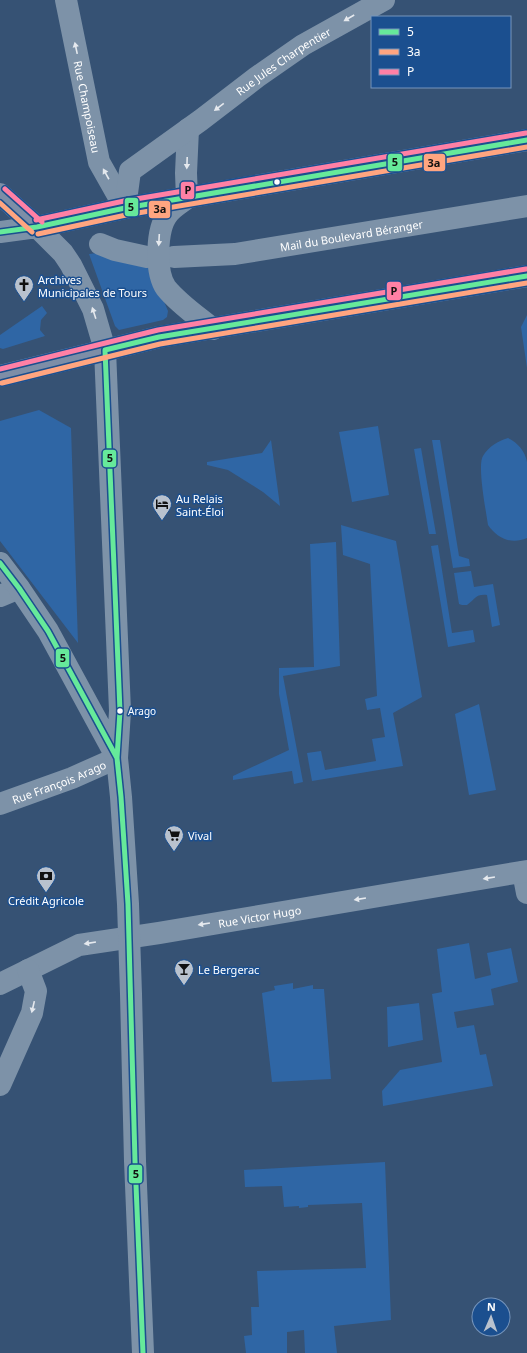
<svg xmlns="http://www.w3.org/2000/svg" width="527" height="1353" viewBox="0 0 527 1353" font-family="'Noto Sans',sans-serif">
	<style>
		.green { fill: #2f66a5 }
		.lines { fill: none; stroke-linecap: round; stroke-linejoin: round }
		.pedestrian { stroke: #7d92a8; stroke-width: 22 }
		.minor { stroke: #7d92a8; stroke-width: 22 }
		.tertiary { stroke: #7d92a8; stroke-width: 22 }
		.primary { stroke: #7d8ea7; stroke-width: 22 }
		.bus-1-casing { stroke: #1b4f8f; stroke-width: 8 }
		.bus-2-casing { stroke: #1b4f8f; stroke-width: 8 }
		.bus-3-casing { stroke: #1b4f8f; stroke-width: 8 }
		.bus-1 { stroke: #66e99a; stroke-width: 5 }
		.bus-2 { stroke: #ffa580; stroke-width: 5 }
		.bus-3 { stroke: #ff80a5; stroke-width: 5 }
		.oneway { fill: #e5e9ee }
		.bus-dot { fill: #fff; stroke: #1b4f8f; stroke-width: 1.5 }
		.labels { text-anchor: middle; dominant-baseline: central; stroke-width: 3; stroke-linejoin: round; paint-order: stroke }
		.bus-label { font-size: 10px; fill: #fff; stroke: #1b4f8f; text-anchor: start }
		.street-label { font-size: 11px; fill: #fff; stroke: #1b4f8f }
		.poi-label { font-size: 11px; fill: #fff; stroke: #1b4f8f; text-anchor: start }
		.line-badge { stroke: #1b4f8f; stroke-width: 1.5 }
		.pale-badge-label { font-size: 11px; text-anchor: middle; font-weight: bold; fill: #111 }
	</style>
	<rect width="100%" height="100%" fill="#365274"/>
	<!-- green -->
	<path class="green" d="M 97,253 L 148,263 L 168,311 L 167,317 L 163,320 L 119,330 L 115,326 L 89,254 Z
		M 42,306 L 47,313 L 41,320 L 40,330 L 45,336 L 3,349 L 0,348 L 0,335 Z
		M 527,315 L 527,368 L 521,327 Z
		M 39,410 L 71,428 L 78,643 L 0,541 L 0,421 Z
		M 378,426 L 389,495 L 352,502 L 339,432 Z
		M 508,438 C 518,443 525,451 527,462 L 527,538 C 511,545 497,538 488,525 C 486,511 477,465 483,456 C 489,446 498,441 508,438 Z
		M 271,440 L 280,506 L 263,492 L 228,470 L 207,465 L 207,462 L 262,453 Z
		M 432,440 L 440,440 L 459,556 L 469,559 L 470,566 L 453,568 Z
		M 421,448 L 436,534 L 429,534 L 414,449 Z
		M 341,525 L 396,541 L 422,697 L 393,713 L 403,766 L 312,781 L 307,753 L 321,751 L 325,770 L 376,761 L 372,739 L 385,737 L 380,708 L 367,710 L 365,699 L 377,696 L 370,564 L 343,555 Z
		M 336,542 L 340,666 L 283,676 L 303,782 L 294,784 L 292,771 L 233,780 L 233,776 L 289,750 L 279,694 L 279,668 L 314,667 L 310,544 Z
		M 438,545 L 452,633 L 473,630 L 475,642 L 448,647 L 431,546 Z
		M 471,571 L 474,587 L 493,584 L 500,625 L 492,627 L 487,595 C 475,594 476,599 467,605 L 462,605 L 459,604 L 454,573 Z
		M 479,704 L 496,790 L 469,795 L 455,714 Z
		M 469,943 L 475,979 L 491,975 L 487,953 L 511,948 L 518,982 L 491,989 L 494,1005 L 454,1012 L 457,1028 L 474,1025 L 480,1055 L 486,1054 L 493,1086 L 383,1106 L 382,1091 L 400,1070 L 442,1062 L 432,994 L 442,992 L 437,949 Z
		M 293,983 L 293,989 L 313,985 L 313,989 L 324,989 L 331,1079 L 272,1082 L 262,993 L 275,990 L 274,986 Z
		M 419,1003 L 423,1040 L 388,1047 L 387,1007 Z
		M 385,1162 L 391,1320 L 334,1326 L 337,1353 L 305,1353 L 304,1330 L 287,1332 L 287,1353 L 246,1353 L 244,1336 L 252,1335 L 251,1307 L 259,1307 L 257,1271 L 366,1268 L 362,1203 L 308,1205 L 308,1207 L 299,1208 L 299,1206 L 284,1207 L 282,1186 L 245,1187 L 244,1170 Z"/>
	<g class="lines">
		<!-- pedestrian -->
		<g class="pedestrian">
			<path d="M 100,244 L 115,250 L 147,257"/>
			<path id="s1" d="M 174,257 L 235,254 L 527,206"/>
		</g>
		<!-- minor -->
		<g class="minor">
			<path id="s2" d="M 66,0 L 99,162 L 125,208"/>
			<path d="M 188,129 L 186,173 L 187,198 C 181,203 172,208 168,214 C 156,229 155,272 166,288 C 179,304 197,316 213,329"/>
			<path id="s3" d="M 125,208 L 130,171 L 201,120 L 257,77 L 303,45 L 384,0"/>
			<path d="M 0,596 L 19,588"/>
			<path id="s4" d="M 0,804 L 72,778 L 117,758"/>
			<path d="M 523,872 L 527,893"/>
			<path id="s5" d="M 0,984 L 79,945 L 159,933 L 527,871"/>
			<path d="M 0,1085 L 32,1013 L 36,991 L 28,970"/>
		</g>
		<!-- tertiary -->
		<path class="tertiary" d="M 0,232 L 37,227 L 63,253 L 71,265 L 93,309 L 105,350 L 120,711 L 117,758 L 121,797 L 128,904 L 131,994 L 135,1161 L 143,1353
			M 0,563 L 19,588 L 48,631 L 117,758"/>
		<!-- primary -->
		<path class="primary" d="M 0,194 L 37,227 L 125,208 L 527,140
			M 0,376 L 159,337 L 527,276"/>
		<!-- bus-1 casing -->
		<g class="bus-1-casing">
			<path id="bus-1" d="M 0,232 L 37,227 L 125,208 L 527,140
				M 0,563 L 19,588 L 48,631 L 117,758
				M 143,1353 L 135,1161 L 128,904 L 121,797 L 117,758 L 120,711 L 105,350 L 159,337 L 527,276"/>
		</g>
		<!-- bus-2 casing -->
		<g class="bus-2-casing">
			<path id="bus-2" d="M 0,203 L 32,232
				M 38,234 L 126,215 L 527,147
				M 2,383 L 160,344 L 527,283"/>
		</g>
		<!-- bus-3 casing -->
		<g class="bus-3-casing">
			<path id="bus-3" d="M 5,189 L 42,222
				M 36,220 L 124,201 L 526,133
				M 0,369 L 158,330 L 526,269"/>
		</g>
		<!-- bus-1 -->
		<use href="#bus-1" class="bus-1"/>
		<!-- bus-2 -->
		<use href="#bus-2" class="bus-2"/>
		<!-- bus-3 -->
		<use href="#bus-3" class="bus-3"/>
	</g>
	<!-- one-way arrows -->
	<defs><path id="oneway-solid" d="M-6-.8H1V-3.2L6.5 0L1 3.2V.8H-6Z"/></defs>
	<g class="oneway">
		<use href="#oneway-solid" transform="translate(349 18) rotate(150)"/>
		<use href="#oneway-solid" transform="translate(76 48) rotate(-102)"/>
		<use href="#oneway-solid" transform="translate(219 107) rotate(143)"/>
		<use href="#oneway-solid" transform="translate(187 163) rotate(92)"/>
		<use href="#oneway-solid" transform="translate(106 174) rotate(-119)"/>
		<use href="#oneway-solid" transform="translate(159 240) rotate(93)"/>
		<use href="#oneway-solid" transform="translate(94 313) rotate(-108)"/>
		<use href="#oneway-solid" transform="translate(489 878) rotate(171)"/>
		<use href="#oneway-solid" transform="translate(360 899) rotate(171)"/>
		<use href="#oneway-solid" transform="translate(204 924) rotate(171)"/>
		<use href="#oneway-solid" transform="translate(90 943) rotate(171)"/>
		<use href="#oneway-solid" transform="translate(33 1007) rotate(103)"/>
	</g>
	<!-- icons -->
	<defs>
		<g id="church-pin" transform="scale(1)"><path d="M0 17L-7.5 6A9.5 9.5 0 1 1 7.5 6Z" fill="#b9c2ce" stroke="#1b4f8f"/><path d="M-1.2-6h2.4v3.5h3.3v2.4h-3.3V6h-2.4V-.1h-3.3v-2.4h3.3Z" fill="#111"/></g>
		<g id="hotel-pin" transform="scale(1)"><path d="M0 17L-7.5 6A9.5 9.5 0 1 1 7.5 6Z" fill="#b9c2ce" stroke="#1b4f8f"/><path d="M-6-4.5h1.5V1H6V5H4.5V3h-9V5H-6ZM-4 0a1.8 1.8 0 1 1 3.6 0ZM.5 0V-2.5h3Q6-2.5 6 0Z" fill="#111"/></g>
		<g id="supermarket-pin" transform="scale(1)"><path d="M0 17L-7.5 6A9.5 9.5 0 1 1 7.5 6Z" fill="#b9c2ce" stroke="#1b4f8f"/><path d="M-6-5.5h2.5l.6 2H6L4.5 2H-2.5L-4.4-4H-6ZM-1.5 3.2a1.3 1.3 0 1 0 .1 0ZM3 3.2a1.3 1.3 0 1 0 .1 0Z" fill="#111"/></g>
		<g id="bank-pin" transform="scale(1)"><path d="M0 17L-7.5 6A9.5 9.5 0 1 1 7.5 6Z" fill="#b9c2ce" stroke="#1b4f8f"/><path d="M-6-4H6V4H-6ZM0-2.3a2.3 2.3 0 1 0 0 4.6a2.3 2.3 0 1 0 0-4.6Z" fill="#111"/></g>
		<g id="bar-pin" transform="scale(1)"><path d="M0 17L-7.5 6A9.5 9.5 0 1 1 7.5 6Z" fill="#b9c2ce" stroke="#1b4f8f"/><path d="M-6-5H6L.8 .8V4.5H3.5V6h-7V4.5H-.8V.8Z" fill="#111"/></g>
	</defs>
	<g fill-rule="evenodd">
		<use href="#church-pin" x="24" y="285"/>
		<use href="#hotel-pin" x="162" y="504"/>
		<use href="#supermarket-pin" x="174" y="835"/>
		<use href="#bank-pin" x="46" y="876"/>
		<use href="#bar-pin" x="184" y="969"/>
	</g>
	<!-- markers -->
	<g class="bus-dot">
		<circle cx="277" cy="182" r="3.5"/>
		<circle cx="120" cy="711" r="3.5"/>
	</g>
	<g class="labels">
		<!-- bus labels -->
		<g class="bus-label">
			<text x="128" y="711">Arago</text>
		</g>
		<!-- street labels -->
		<g class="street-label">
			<text stroke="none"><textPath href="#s3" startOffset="226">Rue Jules Charpentier</textPath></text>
			<text stroke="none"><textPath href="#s2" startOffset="109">Rue Champoiseau</textPath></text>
			<text stroke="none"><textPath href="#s1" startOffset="179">Mail du Boulevard Béranger</textPath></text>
			<text stroke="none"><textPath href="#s4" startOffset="63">Rue François Arago</textPath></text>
			<text stroke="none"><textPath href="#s5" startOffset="271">Rue Victor Hugo</textPath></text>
		</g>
		<!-- poi labels -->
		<g class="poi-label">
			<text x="38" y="279">Archives<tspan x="38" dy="13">Municipales de Tours</tspan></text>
			<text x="176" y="498">Au Relais<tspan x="176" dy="13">Saint-Éloi</tspan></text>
			<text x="188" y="835">Vival</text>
			<text x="46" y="900" text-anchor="middle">Crédit Agricole</text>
			<text x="198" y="969">Le Bergerac</text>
		</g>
	</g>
	<g class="line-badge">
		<rect x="387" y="153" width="16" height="19" rx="4" fill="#66e99a"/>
		<rect x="423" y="153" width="23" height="19" rx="4" fill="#ffa580"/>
		<rect x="180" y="181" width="15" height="19" rx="4" fill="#ff80a5"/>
		<rect x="124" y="197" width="15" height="20" rx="4" fill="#66e99a"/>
		<rect x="148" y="200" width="23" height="19" rx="4" fill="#ffa580"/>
		<rect x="386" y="281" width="16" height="20" rx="4" fill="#ff80a5"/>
		<rect x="102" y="449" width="15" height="19" rx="4" fill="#66e99a"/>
		<rect x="55" y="648" width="15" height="20" rx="4" fill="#66e99a"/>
		<rect x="128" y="1164" width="15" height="20" rx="4" fill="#66e99a"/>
	</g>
	<g class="pale-badge-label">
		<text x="395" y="166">5</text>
		<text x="434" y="167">3a</text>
		<text x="188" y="194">P</text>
		<text x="131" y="211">5</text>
		<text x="160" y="213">3a</text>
		<text x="394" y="295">P</text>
		<text x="110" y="462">5</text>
		<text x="63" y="662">5</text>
		<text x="136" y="1178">5</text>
	</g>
	<!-- legend -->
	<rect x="371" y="16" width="140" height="72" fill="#1b4f8f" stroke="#7695bc"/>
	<rect x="379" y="29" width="20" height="6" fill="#66e99a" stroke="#7695bc"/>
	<text x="407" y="36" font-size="12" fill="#ffffff">5</text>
	<rect x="379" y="49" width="20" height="6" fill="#ffa580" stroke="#7695bc"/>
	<text x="407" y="56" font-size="12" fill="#ffffff">3a</text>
	<rect x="379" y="69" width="20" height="6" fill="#ff80a5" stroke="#7695bc"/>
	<text x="407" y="76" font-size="12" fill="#ffffff">P</text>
	<!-- north arrow -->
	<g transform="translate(491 1317) rotate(2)"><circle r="19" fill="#1b4f8f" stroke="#7695bc"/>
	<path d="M0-3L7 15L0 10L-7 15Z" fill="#b9c2ce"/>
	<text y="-6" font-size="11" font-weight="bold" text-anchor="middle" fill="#ffffff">N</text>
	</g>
</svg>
